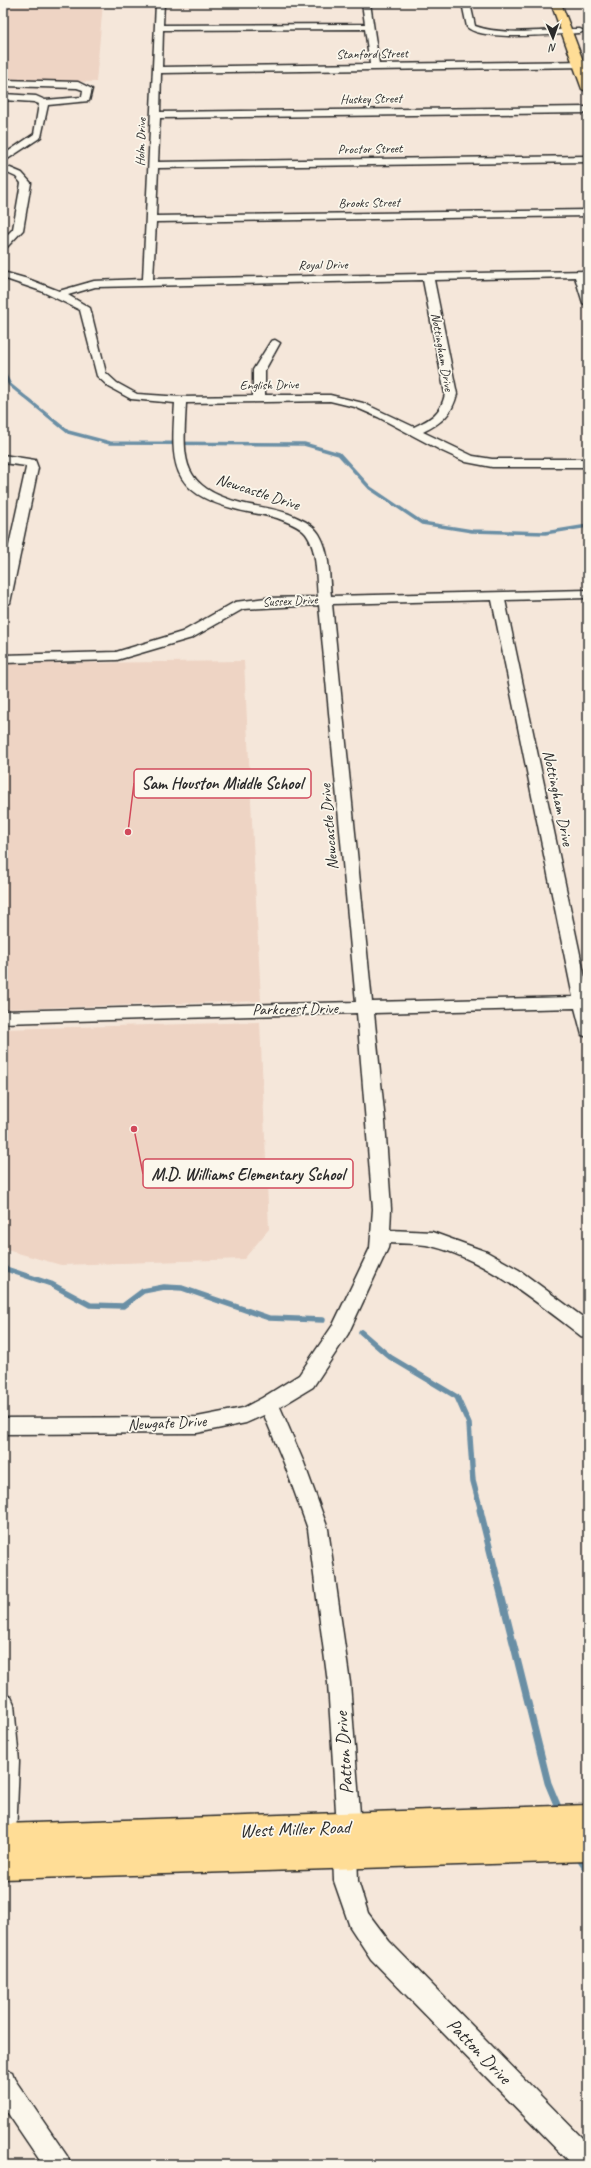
<svg xmlns="http://www.w3.org/2000/svg" width="591" height="2168" viewBox="0 0 591 2168" font-family="Caveat,sans-serif">
	<style>
		.built { fill: #eed4c4 }
		.lines { fill: none; stroke-linecap: round; stroke-linejoin: round }
		.stream-far2 { stroke: #6b8fa5; stroke-width: 3.5 }
		.stream-far1 { stroke: #6b8fa5; stroke-width: 5.5 }
		.stream { stroke: #6b8fa5; stroke-width: 7 }
		.minor-casing { stroke: #2b2b2b; stroke-width: 3 }
		.major-casing { stroke: #2b2b2b; stroke-width: 3 }
		.minor { fill: #fbf7ec; fill-rule: evenodd }
		.major { fill: #ffdd96; fill-rule: evenodd }
		.labels { text-anchor: middle; dominant-baseline: central; stroke-width: 3.5; stroke-linejoin: round; paint-order: stroke }
		.far-street-label { font-size: 13px; fill: #2b2b2b; stroke: #fbf7ec }
		.street-label { font-size: 16px; fill: #2b2b2b; stroke: #fbf7ec }
		.near-street-label { font-size: 19px; fill: #2b2b2b; stroke: #fbf7ec }
		.leader { fill: none; stroke: #d1495b; stroke-width: 1.5 }
		.callout-dot { fill: #d1495b; stroke: #fbf7ec; stroke-width: 1.5 }
		.callout { fill: #fbf7ec; stroke: #d1495b; stroke-width: 1.5 }
		.callout-label { font-size: 17px; text-anchor: middle; font-weight: bold; fill: #2b2b2b }
	</style>
	<rect width="100%" height="100%" fill="#f5e7da"/>
	<filter id="ink" filterUnits="userSpaceOnUse"><feTurbulence type="fractalNoise" baseFrequency=".025" numOctaves="2"/><feDisplacementMap in="SourceGraphic" scale="8" xChannelSelector="R" yChannelSelector="G"/><feConvolveMatrix kernelMatrix="1 2 1 2 8 2 1 2 1" color-interpolation-filters="sRGB"/></filter>
	<g filter="url(#ink)">
		<!-- built -->
		<path class="built" d="M 3,3 L 103,3 L 96,82 L 3,80 Z
			M 244,661 L 261,1001 L 3,1009 L 3,664 Z
			M 260,1022 L 269,1229 L 244,1259 L 61,1265 L 3,1249 L 3,1029 Z"/>
		<g class="lines">
			<!-- stream-far2 -->
			<path class="stream-far2" d="M 3,372 L 10,385 L 68,432 L 110,443 L 304,444 L 339,454 L 370,488 L 422,523 L 472,531 L 545,533 L 588,526"/>
			<!-- stream-far1 -->
			<path class="stream-far1" d="M 3,1268 L 51,1284 L 90,1305 L 123,1306 L 143,1291 L 164,1287 L 182,1288 L 269,1318 L 323,1320
				M 361,1332 L 390,1357 L 457,1397 L 469,1424 L 473,1481 L 481,1511"/>
			<!-- stream -->
			<path class="stream" d="M 480,1510 L 548,1783 L 558,1807
				M 577,1855 L 588,1871"/>
			<!-- minor casing -->
			<g class="minor-casing">
				<path id="minor" d="M 156,3 L 164,3 L 163,25 L 365,24 L 362,3 L 370,3 L 379,64 L 588,61 L 588,67 L 161,73 L 160,112 L 588,107 L 588,113 L 160,118 L 158,162 L 588,156 L 588,162 L 158,168 L 156,216 L 588,210 L 588,216 L 156,222 L 153,279 L 588,271 L 588,277 L 585,277 L 588,286 L 588,306 L 583,303 L 575,277 L 434,280 L 457,394 C 452,415 441,423 423,432 L 473,456 L 492,459 L 588,459 L 588,467 L 492,467 L 466,462 L 442,451 L 378,417 L 355,407 L 330,401 L 186,403 C 183,460 179,486 241,503 C 257,507 273,508 289,514 C 300,519 312,523 319,534 C 330,552 329,576 331,596 L 588,590 L 588,598 L 505,600 L 588,992 L 588,1037 L 582,1035 L 575,1008 L 374,1013 L 385,1122 L 391,1209 L 390,1230 L 432,1232 L 487,1252 L 519,1270 L 588,1321 L 588,1339 L 581,1336 C 537,1303 486,1259 431,1246 C 418,1243 402,1244 389,1243 L 388,1248 L 348,1334 L 313,1387 L 280,1407 L 304,1463 L 328,1529 L 350,1683 L 361,1827 L 357,1853 L 358,1881 L 368,1913 L 389,1941 L 588,2144 L 588,2165 L 572,2165 L 371,1959 L 350,1927 L 334,1881 L 333,1853 L 337,1827 L 328,1683 L 308,1529 L 284,1463 L 264,1415 L 246,1423 L 197,1433 L 3,1434 L 3,1418 L 197,1417 L 243,1408 L 262,1398 L 299,1375 L 333,1325 L 370,1248 L 373,1209 L 357,1013 L 3,1023 L 3,1011 L 356,1002 L 319,605 L 243,609 L 192,638 L 117,660 L 3,663 L 3,655 L 116,652 L 182,632 L 235,602 L 266,598 L 318,597 C 316,578 318,550 306,534 C 300,526 287,522 277,518 C 264,514 249,513 235,509 C 169,492 171,463 175,403 L 131,399 L 109,387 L 97,376 L 80,310 L 41,291 L 3,278 L 3,272 L 28,279 L 59,291 L 94,281 L 143,279 ZM 365,29 L 370,64 L 162,67 L 163,30 ZM 423,280 L 445,394 C 441,413 431,419 414,427 L 363,403 L 330,395 L 265,395 L 265,370 L 280,343 L 275,340 L 271,341 L 253,370 L 253,396 L 181,397 L 137,394 L 117,383 L 106,373 L 90,308 L 68,295 L 95,287 ZM 492,600 L 573,997 L 372,1002 L 332,604 Z
					M 462,3 L 470,3 L 475,26 C 506,37 547,29 580,29 L 584,31 L 580,33 C 557,34 482,42 467,27 Z
					M 3,80 L 78,82 L 92,89 L 89,101 L 48,105 L 41,137 L 3,162 L 3,155 L 34,134 L 39,104 L 34,102 L 3,100 L 3,94 L 36,96 L 45,100 L 82,97 L 83,90 L 77,88 L 3,86 Z
					M 3,165 L 22,173 L 31,183 L 23,230 L 7,247 L 3,248 L 3,239 L 13,229 L 21,183 L 16,177 L 3,171 Z
					M 3,455 L 35,460 L 38,468 L 10,603 L 3,607 L 3,573 L 26,468 L 26,466 L 3,463 Z
					M 3,1694 L 11,1697 L 14,1704 L 19,1762 L 15,1860 L 11,1868 L 3,1871 Z
					M 3,2068 L 12,2072 L 15,2080 L 67,2156 L 71,2165 L 43,2165 L 3,2106 Z"/>
			</g>
			<!-- major casing -->
			<g class="major-casing">
				<path id="major" d="M 551,3 L 561,3 L 588,74 L 588,92 L 582,89 Z
					M 588,1805 L 588,1861 L 3,1879 L 3,1824 Z"/>
			</g>
			<!-- minor -->
			<use href="#minor" class="minor"/>
			<!-- major -->
			<use href="#major" class="major"/>
		</g>
	</g>
	<g class="labels">
		<!-- far-street labels -->
		<g class="far-street-label">
			<text transform="translate(372 54) rotate(-1)">Stanford Street</text>
			<text transform="translate(371 99) rotate(-1)">Huskey Street</text>
			<text transform="translate(141 142) rotate(-88)">Holm Drive</text>
			<text transform="translate(370 149) rotate(-1)">Proctor Street</text>
			<text transform="translate(369 203) rotate(-1)">Brooks Street</text>
			<text transform="translate(323 265) rotate(-1)">Royal Drive</text>
			<text transform="translate(442 352) rotate(80)">Nottingham Drive</text>
			<text transform="translate(269 385) rotate(-1)">English Drive</text>
			<text transform="translate(290 601) rotate(-3)">Sussex Drive</text>
		</g>
		<!-- street labels -->
		<g class="street-label">
			<text transform="translate(258 492) rotate(18)">Newcastle Drive</text>
			<text transform="translate(558 798) rotate(78)">Nottingham Drive</text>
			<text transform="translate(329 827) rotate(-95)">Newcastle Drive</text>
			<text transform="translate(295 1009) rotate(-1)">Parkcrest Drive</text>
			<text transform="translate(167 1423) rotate(-3)">Newgate Drive</text>
		</g>
		<!-- near-street labels -->
		<g class="near-street-label">
			<text transform="translate(344 1753) rotate(-94)">Patton Drive</text>
			<text transform="translate(295 1829) rotate(-2)">West Miller Road</text>
			<text transform="translate(479 2051) rotate(46)">Patton Drive</text>
		</g>
	</g>
	<!-- callouts -->
	<path class="leader" d="M128 832L134 783M134 1129L143 1174"/>
	<g class="callout-dot">
		<circle cx="128" cy="832" r="4"/>
		<circle cx="134" cy="1129" r="4"/>
	</g>
	<g class="callout">
		<rect x="134" y="769" width="177" height="29" rx="4"/>
		<rect x="143" y="1159" width="210" height="29" rx="4"/>
	</g>
	<g class="callout-label">
		<text x="222" y="789">Sam Houston Middle School</text>
		<text x="248" y="1180">M.D. Williams Elementary School</text>
	</g>
	<!-- margin -->
	<rect width="591" height="2168" fill="none" stroke="#fbf7ec" stroke-width="16"/>
	<rect x="8" y="8" width="575" height="2152" fill="none" stroke="#2b2b2b" stroke-width="1.5" filter="url(#ink)"/>
	<!-- north arrow -->
	<g transform="translate(553 38) rotate(178)" stroke="#fbf7ec" stroke-width="3" paint-order="stroke">
	<path d="M0-3L7 15L0 10L-7 15Z" fill="#2b2b2b"/>
	<text y="-6" font-size="11" font-weight="bold" text-anchor="middle" fill="#2b2b2b">N</text>
	</g>
</svg>
